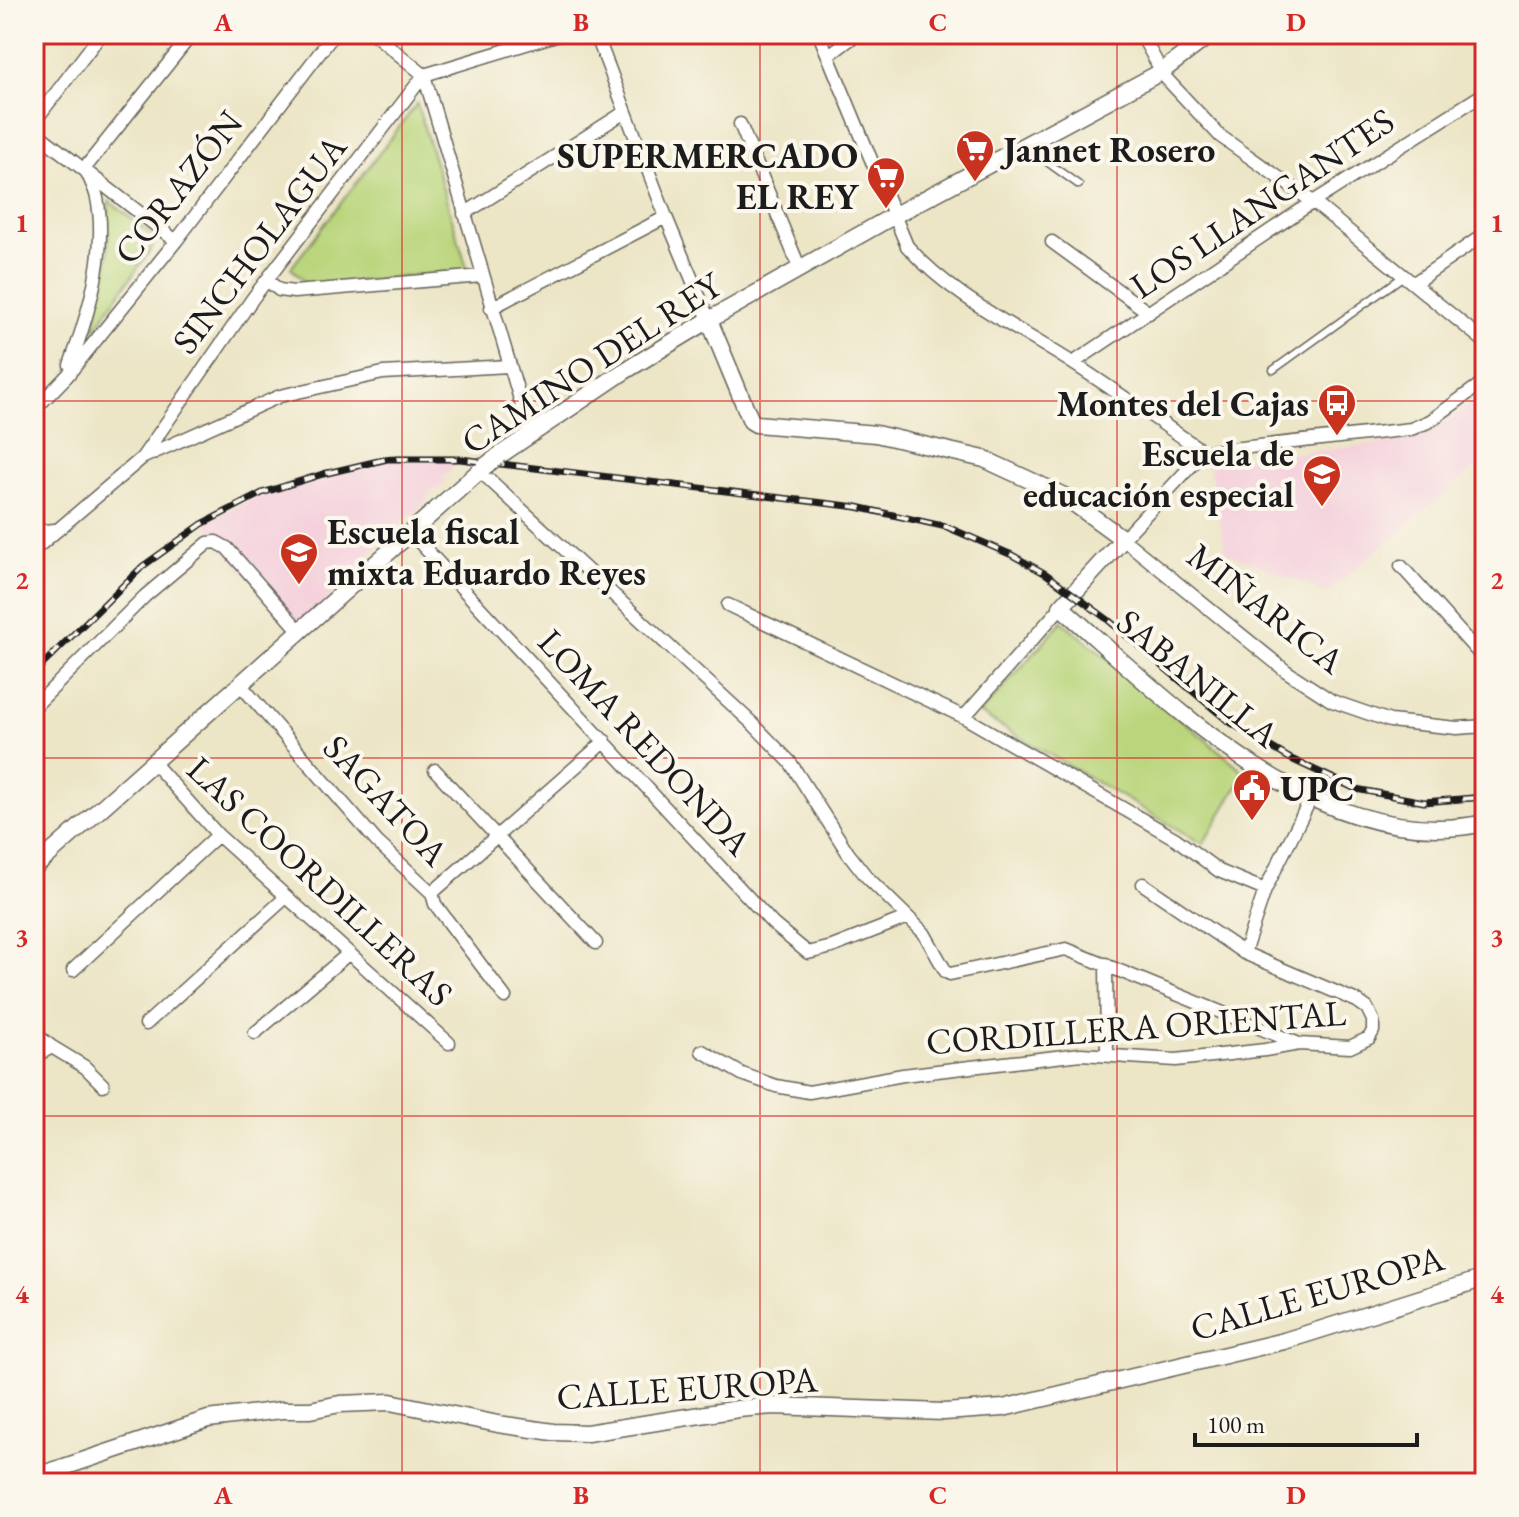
<svg xmlns="http://www.w3.org/2000/svg" width="1519" height="1517" viewBox="0 0 1519 1517" font-family="'EB Garamond',serif">
	<style>
		.built { fill: #f4cfdc }
		.green { fill: #bad57b; stroke: #6b784c; stroke-width: 2 }
		.lines { fill: none; stroke-linecap: round; stroke-linejoin: round }
		.service-casing { stroke: #656258; stroke-width: 9 }
		.minor-casing { stroke: #656258; stroke-width: 15 }
		.tertiary-casing { stroke: #656258; stroke-width: 19 }
		.service { stroke: #fff; stroke-width: 6 }
		.minor { stroke: #fff; stroke-width: 12 }
		.tertiary { stroke: #fff; stroke-width: 16 }
		.rail-casing { stroke: #1c1c1c; stroke-width: 7 }
		.rail { stroke: #fbf7ec; stroke-width: 4; stroke-dasharray: 12; stroke-linecap: butt }
		.tertiary-bridge-casing { stroke: #656258; stroke-width: 19; stroke-linecap: butt }
		.tertiary-bridge { stroke: #fff; stroke-width: 16 }
		.grid { fill: none; stroke: #d62828; stroke-width: 2; stroke-opacity: 0.55 }
		.labels { text-anchor: middle; dominant-baseline: central; stroke-width: 8; stroke-linejoin: round; paint-order: stroke }
		.poi-label { font-size: 36px; font-weight: bold; fill: #1c1c1c; stroke: #fbf7ec; text-anchor: start }
		.street-label { font-size: 36px; fill: #1c1c1c; stroke: #fbf7ec }
		.neatline { fill: none; stroke: #d62828; stroke-width: 3 }
		.grid-label { font-size: 26px; text-anchor: middle; font-weight: bold; fill: #d62828 }
	</style>
	<rect width="100%" height="100%" fill="#fbf7ec"/>
	<filter id="ink" filterUnits="userSpaceOnUse"><feTurbulence type="fractalNoise" baseFrequency=".0125" numOctaves="2"/><feDisplacementMap in="SourceGraphic" scale="16" xChannelSelector="R" yChannelSelector="G"/><feConvolveMatrix kernelMatrix="1 2 1 2 8 2 1 2 1" color-interpolation-filters="sRGB"/></filter>
	<filter id="wash" filterUnits="userSpaceOnUse"><feTurbulence type="fractalNoise" baseFrequency=".006" numOctaves="4" result="noise"/><feDisplacementMap in="SourceGraphic" scale="32" xChannelSelector="R" yChannelSelector="G"/><feGaussianBlur stdDeviation="1.8" result="paint"/><feColorMatrix in="noise" values="0 0 0 0 0 0 0 0 0 0 0 0 0 0 0 0 0 1.4 0 .05"/><feComposite in="paint" operator="in"/></filter>
	<g filter="url(#wash)">
		<rect width="100%" height="100%" fill="#ece5c6"/>
		<!-- built -->
		<path class="built" d="M 1485,392 L 1485,459 L 1327,593 L 1226,552 L 1209,464 L 1416,439 L 1435,430 Z
			M 387,459 L 460,459 L 443,478 L 445,482 L 437,490 L 434,488 L 426,496 L 428,499 L 412,515 L 409,513 L 299,630 L 216,542 L 207,522 L 262,493 L 323,474 Z"/>
		<!-- green -->
		<path class="green" d="M 417,104 L 468,271 L 308,286 L 291,268 Z
			M 109,201 L 158,239 L 94,330 L 108,258 Z
			M 1062,621 L 1246,773 L 1203,844 L 980,714 Z"/>
	</g>
	<g filter="url(#ink)">
		<g class="lines">
			<!-- service casing -->
			<g class="service-casing">
				<path id="service" d="M 1026,147 L 1079,185
					M 1273,370 L 1405,275"/>
			</g>
			<!-- minor casing -->
			<g class="minor-casing">
				<path id="minor" d="M 374,34 L 424,75 L 530,433
					M 596,34 L 666,217 L 709,320
					M 819,34 L 907,246 C 952,297 1015,326 1071,362 C 1116,391 1160,422 1204,452 L 1411,429 L 1430,421 L 1485,381
					M 1141,34 L 1164,76 L 1220,136 L 1313,202 L 1485,342
					M 829,55 L 857,34
					M 34,122 L 101,34
					M 740,124 L 800,269
					M 34,131 L 176,241
					M 464,214 L 625,112
					M 1052,242 L 1149,313
					M 267,280 L 279,290 L 294,292 L 482,276
					M 1414,283 L 1485,234
					M 491,308 L 666,217
					M 1073,363 L 1313,202 L 1485,93
					M 70,365 C 88,315 108,252 97,198 C 95,188 89,178 85,168 L 192,34
					M 34,410 L 67,376 L 176,241 L 334,34
					M 1204,452 L 1123,539 L 1286,671 L 1332,701 L 1390,721 L 1457,728 L 1485,726
					M 144,457 L 280,396 L 383,373 L 509,366
					M 480,471 L 753,724 L 790,762 L 848,853 L 866,876 L 924,933 L 946,972 L 950,974 L 1066,949 L 1299,1044
					M 34,532 L 55,530
					M 410,532 L 773,924 L 808,953 L 832,947 L 906,918
					M 34,550 L 142,458 L 253,298 L 424,75 L 559,34
					M 1401,566 L 1485,660
					M 728,605 L 964,717 L 1176,839 L 1219,871 L 1265,890
					M 239,683 L 377,842 L 432,893
					M 34,707 L 145,596 L 208,543 L 216,542 L 227,548 L 299,630
					M 964,717 L 1061,607
					M 152,761 L 218,835 L 449,1043
					M 435,770 L 596,943
					M 432,893 L 605,741
					M 432,893 L 435,904 L 505,997
					M 1244,953 L 1265,890 L 1312,796
					M 1106,964 L 1107,1055
					M 73,970 L 218,835
					M 146,1024 L 285,898
					M 34,1033 L 52,1047 L 34,1057
					M 255,1033 L 348,954
					M 52,1047 L 85,1067 L 103,1085
					M 702,1051 L 742,1074 L 776,1086 L 809,1092 L 903,1075 L 1081,1054 L 1176,1060 L 1265,1050 L 1299,1044 L 1350,1047 L 1369,1038 L 1373,1031 L 1373,1020 L 1367,1008 L 1357,1001 L 1244,953 L 1143,884"/>
			</g>
			<!-- tertiary casing -->
			<g class="tertiary-casing">
				<path id="tertiary" d="M 709,320 L 751,421 L 756,424 L 876,434 L 984,459 L 1064,496 L 1123,539 L 1061,607 C 1174,706 1319,858 1485,823
					M 497,457 L 623,372 L 709,320 L 895,215 L 1161,72 L 1211,34
					M 34,868 L 484,467
					M 34,1477 L 208,1419 L 282,1410 L 310,1410 L 340,1404 L 390,1402 L 498,1424 L 553,1432 L 587,1433 L 738,1409 L 773,1406 L 944,1412 L 1003,1408 L 1284,1341 L 1485,1278"/>
			</g>
			<!-- service -->
			<use href="#service" class="service"/>
			<!-- minor -->
			<use href="#minor" class="minor"/>
			<!-- tertiary -->
			<use href="#tertiary" class="tertiary"/>
			<!-- rail casing -->
			<g class="rail-casing">
				<path id="rail" d="M 34,673 L 143,566 L 202,524 L 262,493 L 323,474 L 387,459 L 460,459 L 857,507 L 947,527 L 1012,555 L 1046,574 L 1107,619 L 1228,721 L 1289,758 L 1356,789 L 1424,802 L 1485,797"/>
			</g>
			<!-- rail -->
			<use href="#rail" class="rail"/>
			<!-- tertiary-bridge casing -->
			<g class="tertiary-bridge-casing">
				<path id="tertiary-bridge" d="M 484,467 L 497,457"/>
			</g>
			<!-- tertiary-bridge -->
			<use href="#tertiary-bridge" class="tertiary-bridge"/>
		</g>
	</g>
	<!-- grid -->
	<path class="grid" d="M 402,34 L 402,1483M 760,34 L 760,1483M 1117,34 L 1117,1483M 34,401 L 1485,401M 34,758 L 1485,758M 34,1116 L 1485,1116"/>
	<!-- icons -->
	<defs>
		<g id="supermarket-pin" transform="scale(2)"><path d="M0 17L-7.5 6A9.5 9.5 0 1 1 7.5 6Z" fill="#c8321e" stroke="#fbf7ec"/><path d="M-6-5.5h2.5l.6 2H6L4.5 2H-2.5L-4.4-4H-6ZM-1.5 3.2a1.3 1.3 0 1 0 .1 0ZM3 3.2a1.3 1.3 0 1 0 .1 0Z" fill="#fff"/></g>
		<g id="bus-pin" transform="scale(2)"><path d="M0 17L-7.5 6A9.5 9.5 0 1 1 7.5 6Z" fill="#c8321e" stroke="#fbf7ec"/><path d="M-5-6H5V4H4V6H2V4H-2V6H-4V4H-5ZM-3.5-4V0h7V-4ZM-3.5 1.2v1.5H-2V1.2ZM2 1.2v1.5H3.5V1.2Z" fill="#fff"/></g>
		<g id="school-pin" transform="scale(2)"><path d="M0 17L-7.5 6A9.5 9.5 0 1 1 7.5 6Z" fill="#c8321e" stroke="#fbf7ec"/><path d="M0-5L7-2L0 1L-7-2ZM-4 1L0 2.5L4 1V4Q0 6-4 4Z" fill="#fff"/></g>
		<g id="civic-pin" transform="scale(2)"><path d="M0 17L-7.5 6A9.5 9.5 0 1 1 7.5 6Z" fill="#c8321e" stroke="#fbf7ec"/><path d="M-.6-6.5H3V-4.5H.6V-3L4-1V1h2V6H-6V1h2V-1L-.6-3ZM-1.2 2.5V6h2.4V2.5Z" fill="#fff"/></g>
	</defs>
	<g fill-rule="evenodd">
		<use href="#supermarket-pin" x="975" y="149"/>
		<use href="#supermarket-pin" x="886" y="176"/>
		<use href="#bus-pin" x="1337" y="403"/>
		<use href="#school-pin" x="1322" y="474"/>
		<use href="#school-pin" x="299" y="552"/>
		<use href="#civic-pin" x="1252" y="788"/>
	</g>
	<g class="labels">
		<!-- poi labels -->
		<g class="poi-label">
			<text x="1003" y="149">Jannet Rosero</text>
			<text x="858" y="155" text-anchor="end">SUPERMERCADO<tspan x="858" dy="41">EL REY</tspan></text>
			<text x="1309" y="403" text-anchor="end">Montes del Cajas</text>
			<text x="1294" y="453" text-anchor="end">Escuela de<tspan x="1294" dy="41">educación especial</tspan></text>
			<text x="327" y="531">Escuela fiscal<tspan x="327" dy="41">mixta Eduardo Reyes</tspan></text>
			<text x="1280" y="788">UPC</text>
		</g>
		<!-- street labels -->
		<g class="street-label">
			<text transform="translate(178 187) rotate(-52)">CORAZÓN</text>
			<text transform="translate(1262 203) rotate(-34)">LOS LLANGANTES</text>
			<text transform="translate(259 244) rotate(-53)">SINCHOLAGUA</text>
			<text transform="translate(591 363) rotate(-33)">CAMINO DEL REY</text>
			<text transform="translate(1266 608) rotate(38)">MIÑARICA</text>
			<text transform="translate(1198 678) rotate(39)">SABANILLA</text>
			<text transform="translate(645 742) rotate(47)">LOMA REDONDA</text>
			<text transform="translate(386 800) rotate(47)">SAGATOA</text>
			<text transform="translate(320 881) rotate(43)">LAS COORDILLERAS</text>
			<text transform="translate(1136 1027) rotate(-4)">CORDILLERA ORIENTAL</text>
			<text transform="translate(1317 1293) rotate(-16)">CALLE EUROPA</text>
			<text transform="translate(687 1388) rotate(-4)">CALLE EUROPA</text>
		</g>
	</g>
	<!-- margin -->
	<rect width="1519" height="1517" fill="none" stroke="#fbf7ec" stroke-width="88"/>
	<!-- scale -->
	<path d="M1195 1433v12h222v-12" fill="none" stroke="#1c1c1c" stroke-width="4"/>
	<text x="1207" y="1433" font-size="24" fill="#1c1c1c" stroke="#fbf7ec" stroke-width="6" paint-order="stroke">100 m</text>
	<rect x="44" y="44" width="1431" height="1429" class="neatline"/>
	<g class="grid-label">
		<text x="223" y="31">A</text>
		<text x="581" y="31">B</text>
		<text x="938" y="31">C</text>
		<text x="1296" y="31">D</text>
		<text x="22" y="232">1</text>
		<text x="1497" y="232">1</text>
		<text x="22" y="589">2</text>
		<text x="1497" y="589">2</text>
		<text x="22" y="946">3</text>
		<text x="1497" y="946">3</text>
		<text x="22" y="1303">4</text>
		<text x="1497" y="1303">4</text>
		<text x="223" y="1504">A</text>
		<text x="581" y="1504">B</text>
		<text x="938" y="1504">C</text>
		<text x="1296" y="1504">D</text>
	</g>
</svg>
